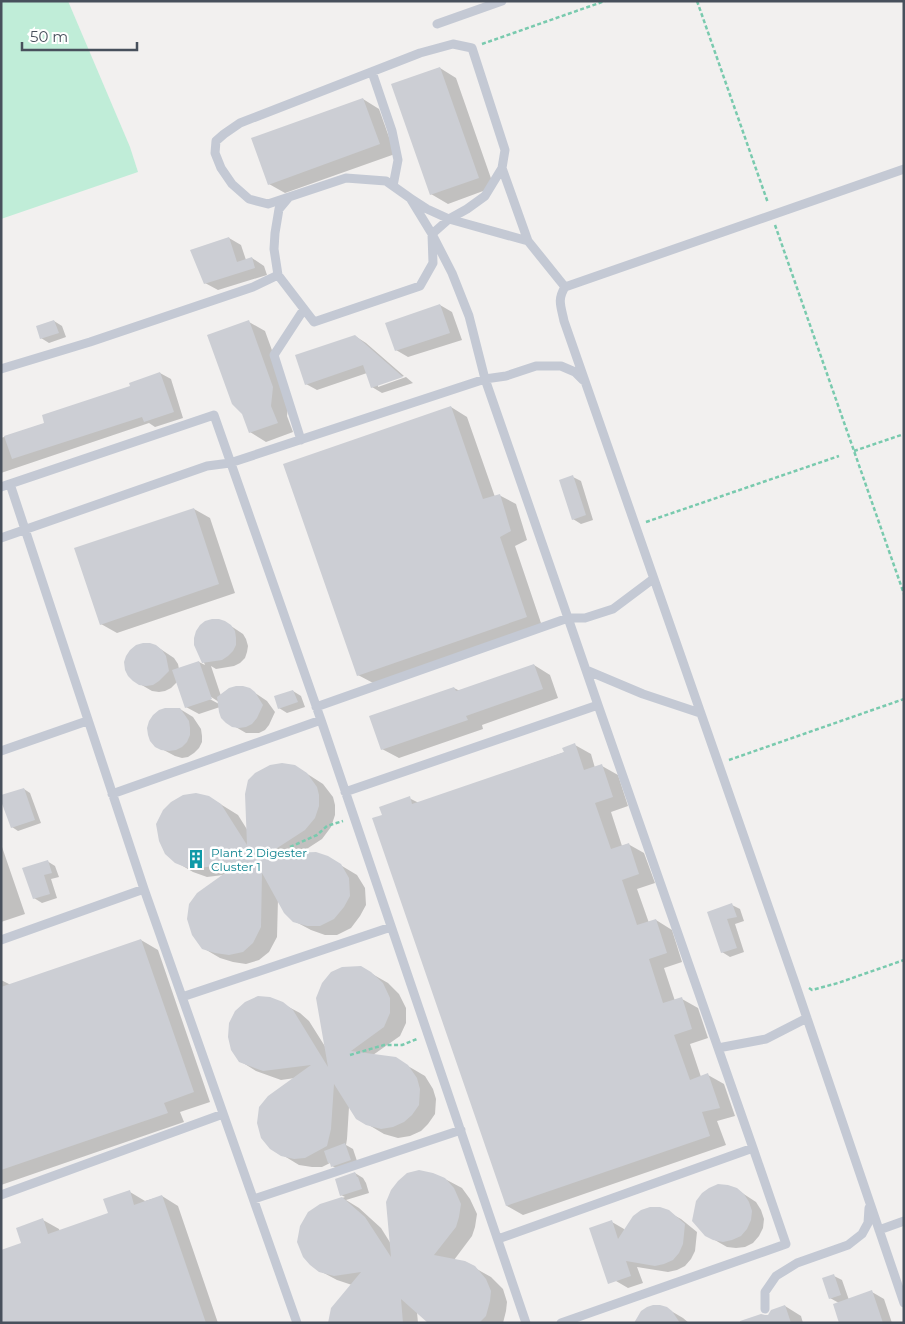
<svg xmlns="http://www.w3.org/2000/svg" width="905" height="1324" viewBox="0 0 905 1324" font-family="Montserrat,sans-serif">
	<style>
		.green { fill: #c0edd8 }
		.shadow { fill: #0003; fill-rule: evenodd }
		.building { fill: #ccced4 }
		.lines { fill: none; stroke-linecap: round; stroke-linejoin: round }
		.path { stroke: #79caae; stroke-width: 2.5; stroke-dasharray: 4 2.5; stroke-linecap: butt }
		.service { stroke: #c4c9d4; stroke-width: 9 }
		.labels { text-anchor: middle; dominant-baseline: central; stroke-width: 5; stroke-linejoin: round; paint-order: stroke }
		.culture-label { font-size: 12px; fill: #0d838f; stroke: #fff; text-anchor: start }
	</style>
	<rect width="100%" height="100%" fill="#f2f0ef"/>
	<!-- green -->
	<path class="green" d="M 1,1 L 68,1 L 130,147 L 138,172 L 1,219 Z"/>
	<!-- shadow -->
	<path class="shadow" d="M 440,68 L 456,78 L 494,187 L 448,204 L 431,194 Z
		M 363,99 L 379,109 L 395,154 L 285,193 L 269,184 Z
		M 229,238 L 241,245 L 246,260 L 252,258 L 264,266 L 267,275 L 218,290 L 205,283 Z
		M 440,305 L 452,312 L 462,340 L 408,357 L 396,350 Z
		M 54,321 L 62,326 L 66,337 L 49,343 L 41,338 Z
		M 249,322 L 265,331 L 289,397 L 287,416 L 293,432 L 266,442 L 250,432 Z
		M 355,336 L 366,343 L 404,376 L 378,384 L 378,387 L 406,377 L 413,383 L 382,393 L 372,387 L 367,373 L 317,390 L 306,384 Z
		M 160,373 L 171,379 L 183,418 L 155,427 L 149,423 L 1,473 L 1,438 L 46,423 L 132,387 Z
		M 451,407 L 467,417 L 495,497 L 499,495 L 516,504 L 527,540 L 515,546 L 542,626 L 375,684 L 358,675 Z
		M 573,477 L 581,481 L 593,520 L 581,524 L 573,519 Z
		M 194,509 L 210,518 L 235,593 L 117,633 L 101,624 Z
		M 225,622 L 243,634 L 246,639 L 248,646 L 247,652 L 245,658 L 240,663 L 234,666 L 216,669 L 211,666 L 221,696 L 249,689 L 267,701 L 275,712 L 269,725 L 265,730 L 259,733 L 246,733 L 227,722 L 220,707 L 199,714 L 186,707 L 178,681 L 171,688 L 165,691 L 159,692 L 152,691 L 133,680 L 156,646 L 174,658 L 178,664 L 179,669 L 199,662 L 205,665 L 196,644 ZM 208,695 L 219,702 L 219,704 L 206,697 Z
		M 534,665 L 550,675 L 558,698 L 482,725 L 483,729 L 399,758 L 382,749 L 454,688 L 460,691 Z
		M 293,691 L 301,696 L 305,707 L 287,713 L 279,708 Z
		M 180,709 L 193,717 L 201,729 L 202,736 L 202,742 L 199,748 L 194,753 L 188,757 L 182,758 L 175,756 L 156,746 Z
		M 575,745 L 591,754 L 595,768 L 602,766 L 618,775 L 628,806 L 611,812 L 622,846 L 628,844 L 644,853 L 655,883 L 637,889 L 649,923 L 656,920 L 672,930 L 682,962 L 664,968 L 675,1001 L 682,999 L 698,1008 L 708,1038 L 690,1044 L 701,1077 L 708,1075 L 724,1084 L 735,1116 L 717,1121 L 726,1145 L 523,1215 L 507,1206 L 384,816 L 409,798 L 419,803 L 565,752 Z
		M 295,766 L 323,784 L 333,797 L 335,805 L 335,815 L 331,827 L 322,839 L 299,854 L 327,857 L 357,875 L 365,888 L 366,905 L 360,916 L 351,928 L 337,935 L 325,935 L 311,930 L 294,921 L 278,899 L 277,937 L 269,952 L 259,960 L 246,964 L 233,962 L 220,958 L 203,948 L 223,875 L 207,877 L 193,872 L 176,862 L 209,797 L 238,815 L 248,831 Z
		M 24,789 L 30,793 L 41,823 L 18,831 L 12,827 Z
		M 1,844 L 25,914 L 1,922 Z
		M 47,861 L 55,866 L 59,877 L 51,879 L 57,898 L 42,903 L 34,898 Z
		M 732,905 L 740,909 L 744,921 L 735,924 L 744,952 L 730,957 L 722,952 L 709,912 Z
		M 141,940 L 158,950 L 210,1102 L 180,1112 L 184,1122 L 1,1185 L 1,980 L 11,985 Z
		M 360,967 L 388,983 L 399,994 L 406,1008 L 406,1023 L 400,1036 L 373,1055 L 396,1059 L 425,1076 L 433,1089 L 436,1099 L 435,1114 L 428,1124 L 421,1131 L 410,1136 L 398,1138 L 384,1134 L 357,1118 L 349,1107 L 347,1139 L 346,1145 L 353,1149 L 358,1164 L 340,1170 L 332,1166 L 330,1163 L 322,1167 L 312,1167 L 299,1165 L 271,1148 L 295,1078 L 281,1080 L 256,1071 L 240,1061 L 283,1004 L 300,1013 L 309,1021 L 326,1048 Z
		M 355,1173 L 363,1178 L 366,1183 L 369,1193 L 346,1200 L 359,1208 L 381,1228 L 391,1244 L 445,1179 L 462,1188 L 470,1199 L 477,1214 L 475,1227 L 472,1236 L 454,1260 L 465,1262 L 482,1272 L 491,1277 L 503,1289 L 507,1302 L 506,1311 L 503,1323 L 429,1323 L 417,1312 L 418,1323 L 329,1323 L 352,1285 L 337,1280 L 320,1271 L 321,1205 L 345,1197 L 341,1195 Z
		M 736,1189 L 756,1202 L 761,1210 L 764,1219 L 763,1228 L 759,1236 L 753,1243 L 745,1247 L 736,1248 L 727,1247 L 706,1235 Z
		M 130,1192 L 145,1201 L 162,1196 L 178,1206 L 218,1323 L 1,1323 L 23,1244 L 43,1220 L 59,1229 L 60,1232 L 110,1214 Z
		M 668,1212 L 681,1219 L 697,1232 L 695,1251 L 691,1259 L 685,1266 L 677,1270 L 668,1272 L 637,1267 L 643,1283 L 628,1288 L 616,1281 L 612,1222 L 624,1229 L 625,1231 Z
		M 834,1276 L 842,1280 L 849,1300 L 872,1292 L 884,1299 L 892,1323 L 840,1323 L 839,1303 L 830,1298 Z
		M 785,1306 L 801,1316 L 803,1323 L 739,1323 L 761,1315 L 768,1316 Z
		M 666,1308 L 683,1318 L 689,1323 L 637,1323 Z"/>
	<!-- building -->
	<path class="building" d="M 440,67 L 479,178 L 430,195 L 391,84 Z
		M 363,98 L 380,144 L 268,185 L 251,138 Z
		M 229,237 L 237,262 L 252,257 L 255,268 L 204,284 L 190,250 Z
		M 440,304 L 450,333 L 395,351 L 385,323 Z
		M 54,320 L 59,333 L 40,339 L 36,326 Z
		M 249,320 L 273,387 L 271,406 L 278,423 L 249,433 L 242,414 L 232,404 L 207,335 Z
		M 355,335 L 403,377 L 371,388 L 363,365 L 305,385 L 295,355 Z
		M 160,372 L 174,412 L 144,422 L 142,417 L 12,459 L 4,436 L 44,423 L 42,415 L 130,386 L 129,383 Z
		M 451,406 L 483,499 L 500,494 L 511,531 L 500,537 L 527,617 L 357,676 L 283,464 Z
		M 573,475 L 586,515 L 572,520 L 559,480 Z
		M 194,508 L 219,584 L 100,625 L 74,548 Z
		M 212,619 L 219,619 L 225,621 L 231,625 L 235,631 L 236,638 L 236,645 L 233,651 L 228,656 L 222,660 L 202,663 L 194,645 L 194,638 L 196,631 L 200,625 L 205,621 Z
		M 143,643 L 150,643 L 156,645 L 162,650 L 166,656 L 169,671 L 159,681 L 153,685 L 146,686 L 139,685 L 133,681 L 128,676 L 125,670 L 124,662 L 126,656 L 130,650 L 136,645 Z
		M 199,661 L 212,699 L 185,708 L 172,670 Z
		M 534,664 L 543,689 L 466,716 L 468,720 L 381,750 L 369,716 L 454,687 L 456,691 Z
		M 236,686 L 243,686 L 250,688 L 255,692 L 263,705 L 257,718 L 252,724 L 246,727 L 239,728 L 232,727 L 226,723 L 221,718 L 219,712 L 217,697 L 229,688 Z
		M 293,690 L 298,702 L 278,709 L 274,696 Z
		M 165,708 L 180,708 L 189,721 L 190,728 L 190,735 L 187,742 L 182,747 L 176,750 L 169,751 L 161,750 L 155,747 L 150,741 L 148,735 L 147,728 L 149,721 L 153,715 L 159,710 Z
		M 575,743 L 584,770 L 602,764 L 613,797 L 595,803 L 611,849 L 629,843 L 639,874 L 622,880 L 637,925 L 656,919 L 667,953 L 649,959 L 663,1003 L 682,997 L 692,1029 L 674,1035 L 690,1080 L 708,1073 L 720,1108 L 702,1112 L 710,1136 L 506,1206 L 372,818 L 382,815 L 379,807 L 410,796 L 412,804 L 564,752 L 562,748 Z
		M 282,763 L 295,765 L 307,773 L 317,787 L 319,795 L 319,806 L 315,818 L 305,830 L 268,854 L 316,852 L 328,856 L 341,864 L 349,878 L 350,896 L 344,907 L 334,919 L 320,926 L 307,926 L 293,922 L 284,913 L 262,873 L 261,927 L 253,943 L 243,952 L 229,955 L 215,953 L 202,949 L 192,935 L 187,919 L 189,904 L 197,893 L 239,863 L 190,869 L 175,863 L 165,854 L 159,841 L 156,824 L 163,810 L 171,802 L 183,795 L 196,793 L 209,796 L 221,804 L 247,845 L 245,794 L 248,780 L 255,773 L 270,765 Z
		M 24,788 L 35,820 L 11,828 L 1,801 L 1,795 Z
		M 48,860 L 52,873 L 44,875 L 50,894 L 33,899 L 22,868 Z
		M 732,903 L 737,917 L 727,919 L 737,948 L 721,953 L 707,912 Z
		M 141,939 L 194,1092 L 164,1103 L 168,1113 L 1,1170 L 1,987 Z
		M 361,966 L 371,972 L 383,983 L 390,998 L 390,1013 L 384,1027 L 351,1051 L 396,1057 L 408,1065 L 417,1078 L 420,1089 L 419,1105 L 412,1115 L 404,1122 L 393,1127 L 381,1129 L 366,1125 L 356,1119 L 334,1084 L 331,1129 L 327,1146 L 305,1158 L 294,1159 L 281,1156 L 270,1149 L 261,1138 L 257,1123 L 259,1107 L 268,1096 L 311,1065 L 263,1071 L 239,1062 L 231,1050 L 228,1037 L 229,1023 L 235,1011 L 245,1002 L 258,996 L 270,997 L 283,1002 L 293,1010 L 328,1067 L 316,998 L 322,983 L 331,972 L 342,967 Z
		M 345,1143 L 351,1160 L 331,1167 L 330,1163 L 328,1163 L 324,1151 Z
		M 419,1170 L 433,1173 L 445,1178 L 454,1188 L 461,1204 L 459,1217 L 456,1227 L 434,1255 L 465,1261 L 475,1266 L 486,1279 L 491,1291 L 490,1301 L 486,1316 L 479,1323 L 428,1323 L 401,1299 L 403,1323 L 328,1323 L 331,1308 L 361,1272 L 334,1276 L 319,1272 L 310,1265 L 303,1257 L 297,1242 L 300,1226 L 308,1212 L 320,1204 L 342,1197 L 365,1217 L 391,1257 L 386,1202 L 391,1190 L 398,1181 L 407,1173 Z
		M 355,1172 L 357,1177 L 358,1177 L 362,1189 L 340,1196 L 335,1179 Z
		M 718,1184 L 728,1185 L 737,1188 L 744,1194 L 749,1202 L 752,1211 L 751,1220 L 747,1229 L 741,1236 L 732,1240 L 723,1242 L 713,1240 L 705,1236 L 692,1221 L 696,1201 L 702,1193 L 709,1188 Z
		M 130,1190 L 134,1205 L 162,1195 L 206,1323 L 1,1323 L 1,1250 L 21,1243 L 16,1228 L 43,1218 L 48,1234 L 108,1213 L 103,1199 Z
		M 650,1207 L 660,1207 L 669,1210 L 685,1224 L 683,1244 L 679,1253 L 673,1260 L 664,1264 L 655,1266 L 626,1261 L 631,1276 L 608,1284 L 589,1228 L 612,1220 L 618,1239 L 633,1216 L 641,1210 Z
		M 834,1274 L 841,1295 L 829,1299 L 822,1278 Z
		M 872,1290 L 883,1323 L 839,1323 L 833,1304 Z
		M 653,1305 L 660,1305 L 667,1307 L 672,1311 L 680,1323 L 634,1323 L 641,1311 L 647,1307 Z
		M 785,1305 L 791,1323 L 740,1323 L 740,1321 L 761,1314 L 765,1315 L 768,1315 L 771,1310 Z"/>
	<g class="lines">
		<!-- path -->
		<path class="path" d="M 697,1 L 768,203
			M 482,44 L 605,1
			M 775,225 L 904,594
			M 854,451 L 904,434
			M 646,522 L 839,456
			M 729,760 L 904,699
			M 290,847 L 317,835 L 327,826 L 343,821
			M 809,988 L 812,990 L 838,983 L 904,960
			M 350,1055 L 384,1045 L 402,1045 L 417,1039"/>
		<!-- service -->
		<path class="service" d="M 437,24 L 502,1
			M 372,72 L 392,131 L 398,160 L 393,186
			M 502,168 L 528,241
			M 904,169 L 565,287 C 557,300 561,306 564,321 L 795,983 L 904,1303
			M 289,197 L 279,209 L 275,233 L 274,249 L 278,275 L 314,322 L 420,286 L 433,263 L 432,234 L 449,219 L 528,241 L 565,287
			M 410,198 L 427,209 L 449,219 L 467,209 L 485,196 L 502,168 L 505,150 L 472,48 L 453,44 L 420,53 L 240,123 L 224,134 L 216,141 L 215,153 L 221,168 L 232,184 L 249,199 L 268,204 L 346,178 L 386,181 L 410,198 L 432,234 L 452,273 L 469,316 L 485,379 L 506,376 L 536,366 L 561,366 L 575,372 L 583,380
			M 1,369 L 90,342 L 253,287 L 278,275
			M 301,440 L 274,355 L 304,309
			M 10,484 L 144,889 L 297,1323
			M 1,487 L 214,415 L 321,720 L 526,1323
			M 1,538 L 207,466 L 230,463 L 485,379 L 568,618 L 585,618 L 613,609 L 653,579
			M 586,670 L 643,694 L 700,713
			M 316,707 L 568,618 L 598,705
			M 1,751 L 87,721
			M 345,792 L 598,705 L 753,1148
			M 112,794 L 321,720
			M 1,940 L 144,889
			M 182,997 L 391,927
			M 718,1048 L 766,1039 L 807,1018
			M 1,1195 L 223,1114
			M 254,1199 L 461,1130
			M 879,1230 L 904,1221
			M 498,1239 L 753,1148 L 786,1244 L 561,1323
			M 765,1309 L 765,1292 L 776,1276 L 797,1263 L 848,1245 L 862,1234 L 868,1223 L 869,1208"/>
	</g>
	<!-- icons -->
	<defs>
		<g id="building-bare" transform="scale(1.5)"><path d="M-4-6H4V6H1V3H-1V6H-4ZM-2.5-4.3h1.7v1.8h-1.7ZM.8-4.3h1.7v1.8H.8ZM-2.5-1h1.7V.8h-1.7ZM.8-1h1.7V.8H.8Z" fill="#0f9aa8" stroke="#fff" stroke-width="2.5" paint-order="stroke"/></g>
	</defs>
	<g fill-rule="evenodd">
		<use href="#building-bare" x="196" y="859"/>
	</g>
	<g class="labels">
		<!-- culture labels -->
		<g class="culture-label">
			<text x="211" y="852">Plant 2 Digester<tspan x="211" dy="14">Cluster 1</tspan></text>
		</g>
	</g>
	<!-- border -->
	<rect width="905" height="1324" fill="none" stroke="#48505c" stroke-width="5"/>
	<!-- scale -->
	<path d="M22 42v8h115v-8" fill="none" stroke="#48505c" stroke-width="2.5"/>
	<text x="30" y="42" font-size="15" fill="#48505c" stroke="#ffffff" stroke-width="4" paint-order="stroke">50 m</text>
</svg>
